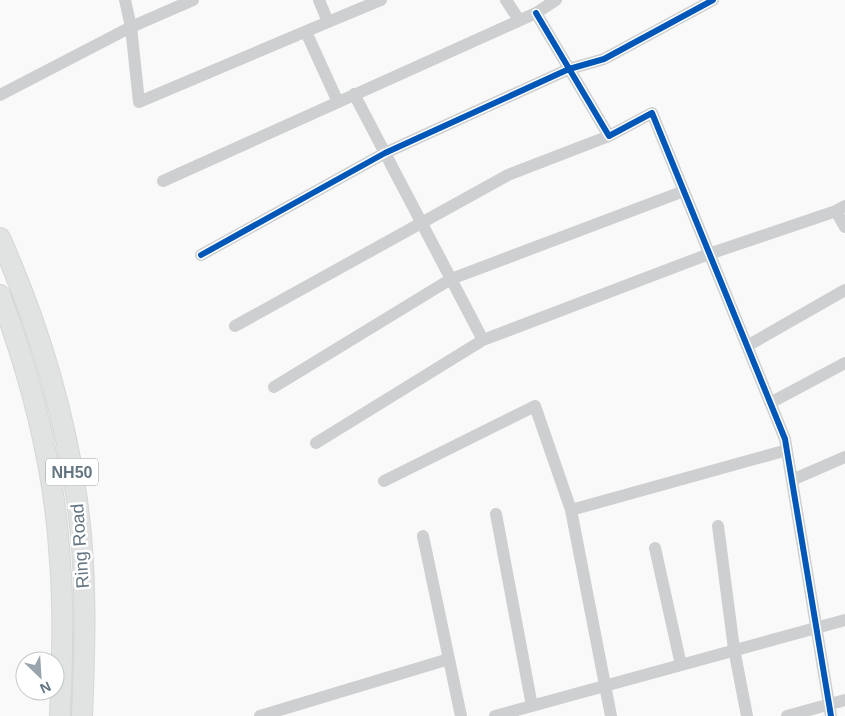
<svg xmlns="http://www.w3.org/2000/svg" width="845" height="716" viewBox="0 0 845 716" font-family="Arial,sans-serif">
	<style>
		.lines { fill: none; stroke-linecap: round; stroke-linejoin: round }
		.trunk-casing { stroke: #d5d6d6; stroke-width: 22 }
		.minor { stroke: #cecfd0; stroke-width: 12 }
		.trunk { stroke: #e1e2e2; stroke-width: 20 }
		.cycleway-casing { stroke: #fff; stroke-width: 9 }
		.cycleway { stroke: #0057b8; stroke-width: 6 }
		.labels { text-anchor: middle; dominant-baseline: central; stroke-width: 5; stroke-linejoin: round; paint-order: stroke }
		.shield { fill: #fff; stroke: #939fa8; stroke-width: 1 }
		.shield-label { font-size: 16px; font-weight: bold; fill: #657683 }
		.street-label { font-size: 18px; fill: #657683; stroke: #fff }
	</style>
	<rect width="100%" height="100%" fill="#f9f9f9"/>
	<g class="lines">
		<!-- trunk casing -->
		<g class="trunk-casing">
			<path id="trunk" d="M 0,238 C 37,321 64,410 77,500 C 87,571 85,644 82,716
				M 0,295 C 32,380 55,470 60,561 C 64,612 62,664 60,716"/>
		</g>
		<!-- minor -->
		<path class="minor" d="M 125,0 L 131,27 L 193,0
			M 506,0 L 519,20
			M 536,13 L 609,136 L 652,113 L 785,439 L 831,716
			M 328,22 L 381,0
			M 306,32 L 338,102
			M 0,95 L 131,27 L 139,102 L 328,22 L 319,0
			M 163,181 L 536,13 L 556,0
			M 836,211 L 845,227
			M 201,255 L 385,153 L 569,69 L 604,59 L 713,0
			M 235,326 L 508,175 L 609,136
			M 483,340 L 709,254 L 836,211 L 845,206
			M 747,346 L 845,290
			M 274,387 L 451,279 L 684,191
			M 770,403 L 845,363
			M 316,443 L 483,340 L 354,94
			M 792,480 L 845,457
			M 384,481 L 535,406 L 571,510
			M 496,514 L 532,706
			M 718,526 L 734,649 L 747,716
			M 423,536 L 461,716
			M 655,548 L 681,665
			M 260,716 L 449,659
			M 495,716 L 845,620
			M 611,716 L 571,510 L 787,450
			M 787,716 L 845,700"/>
		<!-- trunk -->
		<use href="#trunk" class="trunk"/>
		<!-- cycleway casing -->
		<g class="cycleway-casing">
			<path id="cycleway" d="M 536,13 L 609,136 L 652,113 L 785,439 L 831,716
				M 201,255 L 385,153 L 569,69 L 604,59 L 713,0"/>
		</g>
		<!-- cycleway -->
		<use href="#cycleway" class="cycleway"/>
	</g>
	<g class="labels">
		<!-- shield labels -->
		<rect class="shield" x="46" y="458.5" width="52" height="27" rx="4"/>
		<g class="shield-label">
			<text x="72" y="472">NH50</text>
		</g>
		<!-- street labels -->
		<g class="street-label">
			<text transform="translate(80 546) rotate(-94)">Ring Road</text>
		</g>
	</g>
	<!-- north arrow -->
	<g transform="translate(40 676) rotate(155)"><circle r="24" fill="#ffffff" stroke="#c1c8cd"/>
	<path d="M0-4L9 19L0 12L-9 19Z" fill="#99a4ac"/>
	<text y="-8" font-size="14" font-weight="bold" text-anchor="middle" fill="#657683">N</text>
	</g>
</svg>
